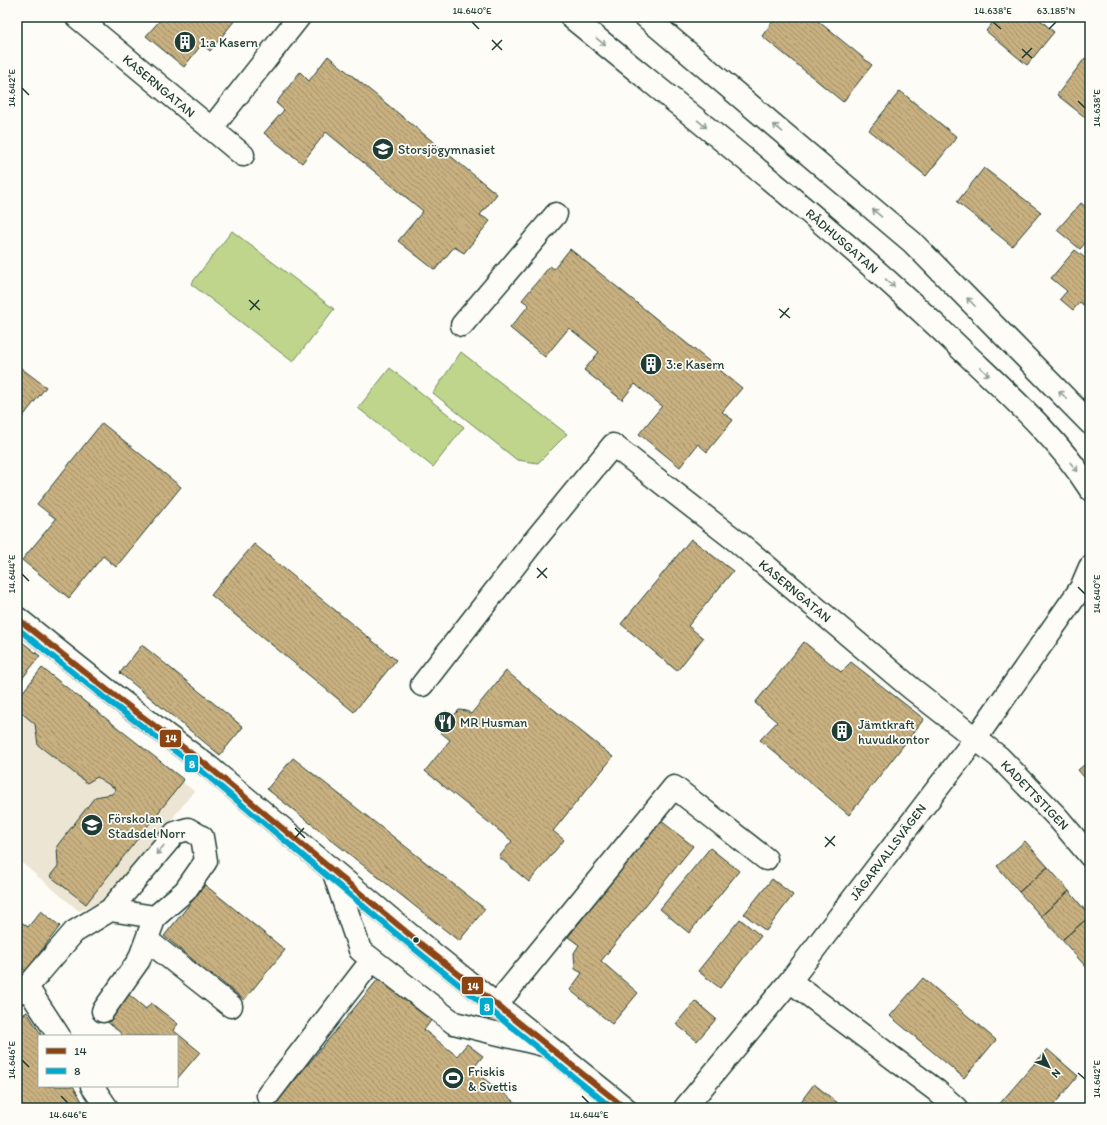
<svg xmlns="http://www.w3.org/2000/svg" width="1107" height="1125" viewBox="0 0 1107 1125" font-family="Itim,sans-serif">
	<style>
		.built { fill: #ede5d3 }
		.park { fill: #bed58b; stroke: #6e8960 }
		.building { fill: url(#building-back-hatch); stroke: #1f3d34 }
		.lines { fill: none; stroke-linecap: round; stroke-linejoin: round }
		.minor-casing { stroke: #1f3d34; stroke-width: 25 }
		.major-casing { stroke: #1f3d34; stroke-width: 25 }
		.minor { stroke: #fdfcf7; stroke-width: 22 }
		.major { stroke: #fdfcf7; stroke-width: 22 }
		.bus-1-casing { stroke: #fdfcf7; stroke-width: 9 }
		.bus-2-casing { stroke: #fdfcf7; stroke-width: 9 }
		.bus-1 { stroke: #8b4513; stroke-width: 6 }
		.bus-2 { stroke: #00a9ce; stroke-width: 6 }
		.oneway { stroke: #8e9c96 }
		.ticks { fill: none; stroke: #1f3d34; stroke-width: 1.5 }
		.bus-dot { fill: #1f3d34; stroke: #fdfcf7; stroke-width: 1.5 }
		.labels { text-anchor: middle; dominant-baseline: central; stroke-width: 3.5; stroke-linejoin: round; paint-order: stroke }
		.poi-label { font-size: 13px; fill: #1f3d34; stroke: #fdfcf7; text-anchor: start }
		.street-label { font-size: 13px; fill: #1f3d34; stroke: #fdfcf7 }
		.line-badge { stroke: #fdfcf7; stroke-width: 1.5 }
		.badge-label { font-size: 11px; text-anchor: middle; font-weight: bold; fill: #fff }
		.neatline { fill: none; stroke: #1f3d34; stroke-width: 1.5 }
		.ticks-label { font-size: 10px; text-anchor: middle; fill: #1f3d34 }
	</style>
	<defs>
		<pattern id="building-back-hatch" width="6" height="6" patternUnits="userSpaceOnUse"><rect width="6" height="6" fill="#c8b080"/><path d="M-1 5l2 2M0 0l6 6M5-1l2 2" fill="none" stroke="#a2906a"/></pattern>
	</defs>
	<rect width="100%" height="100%" fill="#fdfcf7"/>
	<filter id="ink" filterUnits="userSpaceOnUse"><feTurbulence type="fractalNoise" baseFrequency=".025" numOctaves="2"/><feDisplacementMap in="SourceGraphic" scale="8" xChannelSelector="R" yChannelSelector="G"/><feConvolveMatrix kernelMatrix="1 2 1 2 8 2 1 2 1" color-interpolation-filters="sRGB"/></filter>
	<g filter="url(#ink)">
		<!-- built -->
		<path class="built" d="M 51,679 L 194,791 L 109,899 L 79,911 L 17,859 L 17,703 Z"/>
		<!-- park -->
		<path class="park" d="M 232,231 L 334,309 L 293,362 L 191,284 Z
			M 461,352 L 567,434 L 538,463 L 517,460 L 433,393 Z
			M 390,368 L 464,427 L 433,467 L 358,408 Z"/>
		<!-- building -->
		<path class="building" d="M 163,17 L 232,17 L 235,20 L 210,51 L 202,44 L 184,67 L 146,36 Z
			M 776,17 L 813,17 L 872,65 L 843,102 L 762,36 Z
			M 997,17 L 1037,17 L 1054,32 L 1027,65 L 986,31 Z
			M 328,56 L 497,194 L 480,215 L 490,221 L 464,253 L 454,247 L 435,270 L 398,241 L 423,211 L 326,132 L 302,163 L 264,133 L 284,110 L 276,103 L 300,72 L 309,81 Z
			M 1085,58 L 1090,62 L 1090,121 L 1057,95 Z
			M 900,91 L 957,137 L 926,176 L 869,130 Z
			M 984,168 L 1041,212 L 1012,246 L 957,202 Z
			M 1081,203 L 1090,210 L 1090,238 L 1080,249 L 1057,230 Z
			M 570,249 L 742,388 L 722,412 L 733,420 L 707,452 L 698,444 L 680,467 L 639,434 L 662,406 L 635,384 L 622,400 L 584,370 L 599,352 L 569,328 L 545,357 L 510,328 L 529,305 L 522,300 L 550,266 L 554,269 Z
			M 1075,250 L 1090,262 L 1090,311 L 1080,302 L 1073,310 L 1060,299 L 1067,291 L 1051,278 Z
			M 17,365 L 46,387 L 17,424 Z
			M 102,423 L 181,487 L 116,567 L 103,556 L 69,598 L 22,560 L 56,519 L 37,504 Z
			M 691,539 L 733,571 L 688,626 L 703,638 L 677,671 L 621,624 Z
			M 254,544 L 396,660 L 354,712 L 211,595 Z
			M 17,638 L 40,656 L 17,685 Z
			M 804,642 L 841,672 L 851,662 L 924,719 L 849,815 L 760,740 L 777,722 L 755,703 Z
			M 142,645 L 243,727 L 220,755 L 120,673 Z
			M 42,668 L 184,780 L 86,904 L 50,876 L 58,866 L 57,846 L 95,797 L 112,794 L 116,789 L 97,777 L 87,783 L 38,745 L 35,724 L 17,709 L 17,699 Z
			M 506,671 L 613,757 L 553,831 L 564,840 L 529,882 L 499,857 L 512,841 L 425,771 L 450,740 L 434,727 L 446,711 L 453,716 L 459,710 L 467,711 L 471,714 Z
			M 293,758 L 485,909 L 459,941 L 267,789 Z
			M 1090,760 L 1090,784 L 1078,770 Z
			M 660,820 L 693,846 L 601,961 L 638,993 L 612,1024 L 570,990 L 582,973 L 575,969 L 574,953 L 579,945 L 568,937 Z
			M 1025,841 L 1048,867 L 1019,892 L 997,866 Z
			M 710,848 L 739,871 L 689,933 L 660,909 Z
			M 1048,867 L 1069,891 L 1041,916 L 1019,892 Z
			M 772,879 L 793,895 L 766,931 L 744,914 Z
			M 205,885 L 285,950 L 244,1000 L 212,974 L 208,979 L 193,967 L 196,962 L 164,936 Z
			M 1069,891 L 1090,916 L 1062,940 L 1041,916 Z
			M 41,911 L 60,926 L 26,971 L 17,965 L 17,919 L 28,927 Z
			M 1090,916 L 1090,965 L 1087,968 L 1062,940 Z
			M 740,919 L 761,936 L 720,988 L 698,971 Z
			M 379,978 L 432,1019 L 424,1030 L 457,1056 L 467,1044 L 483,1056 L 472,1070 L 514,1101 L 509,1108 L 272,1108 Z
			M 923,978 L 996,1040 L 964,1078 L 890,1016 Z
			M 127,993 L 146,1009 L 151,1003 L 178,1024 L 173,1030 L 200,1052 L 177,1079 L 177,1036 L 120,1036 L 122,1034 L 105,1020 Z
			M 695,1001 L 716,1019 L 697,1041 L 676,1024 Z
			M 27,1012 L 42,1036 L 39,1036 L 39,1086 L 73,1086 L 86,1108 L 24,1108 L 17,1096 L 17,1018 Z
			M 1047,1049 L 1078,1076 L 1051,1108 L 996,1108 Z
			M 814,1084 L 844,1108 L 796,1108 Z
			M 253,1102 L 261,1108 L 248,1108 Z"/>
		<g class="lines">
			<!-- minor casing -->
			<g class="minor-casing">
				<path id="minor" d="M 77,17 L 243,155
					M 211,129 L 299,17
					M 462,325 L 556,214
					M 17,618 L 111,693 L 209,767 L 416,940 L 625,1108
					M 422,685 L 530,546 L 613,445 L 739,543 L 911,688 L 999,757 L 1058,818 L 1090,856
					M 334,873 L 360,950 L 454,1023 L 544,1045
					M 147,940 L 231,1006
					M 790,981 L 937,1091 L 956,1108
					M 27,987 L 59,1036
					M 17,993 L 27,987 L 74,932 L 110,910 L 155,917 L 185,891 L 206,861 L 202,837 L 188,829 L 175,833 L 110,910
					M 497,1004 L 674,787 L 766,859
					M 103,1011 L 139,960 L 155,917
					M 92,1086 L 107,1108
					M 268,1095 L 372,960
					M 685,1108 L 790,981 L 976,738 L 1081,588 L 1090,567"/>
			</g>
			<!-- major casing -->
			<g class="major-casing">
				<path id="major" d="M 571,17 C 704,126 840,232 963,351 C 1007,393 1058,438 1090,489
					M 646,17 L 912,242 L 1090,423"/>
			</g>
			<!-- minor -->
			<use href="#minor" class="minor"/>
			<!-- major -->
			<use href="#major" class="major"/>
			<!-- bus-1 casing -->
			<g class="bus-1-casing">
				<path id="bus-1" d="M 17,618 L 111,693 L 209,767 L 416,940 L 625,1108"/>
			</g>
			<!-- bus-2 casing -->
			<g class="bus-2-casing">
				<path id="bus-2" d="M 17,628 L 106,699 L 204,773 L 411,946 L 612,1108"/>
			</g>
			<!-- bus-1 -->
			<use href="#bus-1" class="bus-1"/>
			<!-- bus-2 -->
			<use href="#bus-2" class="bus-2"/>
		</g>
		<!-- one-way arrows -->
		<defs><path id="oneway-shaft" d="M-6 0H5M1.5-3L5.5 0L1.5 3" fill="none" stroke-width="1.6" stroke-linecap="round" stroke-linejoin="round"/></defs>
		<g class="oneway">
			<use href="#oneway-shaft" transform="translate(601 42) rotate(39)"/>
			<use href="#oneway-shaft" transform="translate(702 124) rotate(39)"/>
			<use href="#oneway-shaft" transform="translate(778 128) rotate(-140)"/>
			<use href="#oneway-shaft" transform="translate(877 213) rotate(-140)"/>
			<use href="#oneway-shaft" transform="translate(890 283) rotate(41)"/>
			<use href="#oneway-shaft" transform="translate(971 302) rotate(-135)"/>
			<use href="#oneway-shaft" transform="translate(985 372) rotate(44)"/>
			<use href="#oneway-shaft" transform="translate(1063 395) rotate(-135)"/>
			<use href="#oneway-shaft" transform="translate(1074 467) rotate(50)"/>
			<use href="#oneway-shaft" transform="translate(160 850) rotate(130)"/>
		</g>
	</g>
	<!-- ticks -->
	<path class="ticks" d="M 472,22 L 479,29M 993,22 L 1001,29M 1049,29 L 1056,22M 492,40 L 502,50M 1022,49 L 1032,58M 492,50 L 502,40M 1022,58 L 1032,48M 22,88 L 29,95M 1078,101 L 1085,108M 249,300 L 260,310M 779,309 L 790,318M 250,310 L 259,300M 780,318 L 789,308M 537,568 L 547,578M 22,574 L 29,581M 537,578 L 547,568M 1078,587 L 1085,594M 295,828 L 305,838M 825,837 L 835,846M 295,838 L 304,828M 825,847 L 835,836M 22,1060 L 29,1067M 1078,1073 L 1085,1079M 61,1096 L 68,1103M 582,1096 L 589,1103"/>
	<!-- icons -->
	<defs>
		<g id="building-disc" transform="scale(1.15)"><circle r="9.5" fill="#1f3d34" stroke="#fdfcf7"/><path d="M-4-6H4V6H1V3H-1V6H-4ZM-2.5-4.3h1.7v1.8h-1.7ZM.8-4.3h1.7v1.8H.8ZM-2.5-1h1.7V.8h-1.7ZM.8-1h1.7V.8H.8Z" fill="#fff"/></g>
		<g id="school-disc" transform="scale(1.15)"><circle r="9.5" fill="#1f3d34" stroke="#fdfcf7"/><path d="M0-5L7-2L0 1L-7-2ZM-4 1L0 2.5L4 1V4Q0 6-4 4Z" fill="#fff"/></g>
		<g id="restaurant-disc" transform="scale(1.15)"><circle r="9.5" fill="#1f3d34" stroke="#fdfcf7"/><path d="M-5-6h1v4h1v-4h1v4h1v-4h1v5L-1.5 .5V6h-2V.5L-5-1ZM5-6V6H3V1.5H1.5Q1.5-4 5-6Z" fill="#fff"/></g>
		<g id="stadium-disc" transform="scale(1.15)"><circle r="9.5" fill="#1f3d34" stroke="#fdfcf7"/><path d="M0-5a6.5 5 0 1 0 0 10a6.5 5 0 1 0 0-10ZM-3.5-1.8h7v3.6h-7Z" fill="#fff"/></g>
	</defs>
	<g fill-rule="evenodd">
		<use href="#building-disc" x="185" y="42"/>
		<use href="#school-disc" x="383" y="149"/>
		<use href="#building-disc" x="651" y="364"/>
		<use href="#restaurant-disc" x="445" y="722"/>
		<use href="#building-disc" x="842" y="731"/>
		<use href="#school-disc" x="92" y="825"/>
		<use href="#stadium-disc" x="453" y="1078"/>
	</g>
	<!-- markers -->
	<circle class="bus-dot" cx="416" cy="940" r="3.5"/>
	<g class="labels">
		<!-- poi labels -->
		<g class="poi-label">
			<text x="200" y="42">1:a Kasern</text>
			<text x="398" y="149">Storsjögymnasiet</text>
			<text x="666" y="364">3:e Kasern</text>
			<text x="460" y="722">MR Husman</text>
			<text x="858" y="724">Jämtkraft<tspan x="858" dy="15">huvudkontor</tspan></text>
			<text x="108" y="818">Förskolan<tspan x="108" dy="15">Stadsdel Norr</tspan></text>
			<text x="468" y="1071">Friskis<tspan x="468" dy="15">&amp; Svettis</tspan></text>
		</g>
		<!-- street labels -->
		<g class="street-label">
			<text transform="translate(159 86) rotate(40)">KASERNGATAN</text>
			<text transform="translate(842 241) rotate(41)">RÅDHUSGATAN</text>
			<text transform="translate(795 591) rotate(40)">KASERNGATAN</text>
			<text transform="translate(1035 795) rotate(46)">KADETTSTIGEN</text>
			<text transform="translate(888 852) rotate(-53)">JÄGARVALLSVÄGEN</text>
		</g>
	</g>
	<g class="line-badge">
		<rect x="159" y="729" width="23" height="19" rx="4" fill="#8b4513"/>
		<rect x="184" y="754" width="15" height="19" rx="4" fill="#00a9ce"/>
		<rect x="461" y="976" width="23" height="19" rx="4" fill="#8b4513"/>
		<rect x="479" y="997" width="15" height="19" rx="4" fill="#00a9ce"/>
	</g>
	<g class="badge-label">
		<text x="171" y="742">14</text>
		<text x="192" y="768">8</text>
		<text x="473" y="990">14</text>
		<text x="487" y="1011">8</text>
	</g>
	<!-- margin -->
	<rect width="1107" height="1125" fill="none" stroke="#fdfcf7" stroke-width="44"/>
	<!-- legend -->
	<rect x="38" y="1035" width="140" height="52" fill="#fdfcf7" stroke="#a4b0a9"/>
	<rect x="46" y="1048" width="20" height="6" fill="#8b4513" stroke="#a4b0a9"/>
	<text x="74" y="1055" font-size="12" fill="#1f3d34">14</text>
	<rect x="46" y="1068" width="20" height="6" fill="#00a9ce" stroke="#a4b0a9"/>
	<text x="74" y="1075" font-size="12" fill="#1f3d34">8</text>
	<!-- north arrow -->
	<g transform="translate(1049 1067) rotate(133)" stroke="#fdfcf7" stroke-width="3" paint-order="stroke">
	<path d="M0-3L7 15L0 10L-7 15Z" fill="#1f3d34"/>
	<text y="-6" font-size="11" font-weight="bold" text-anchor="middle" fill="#1f3d34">N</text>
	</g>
	<rect x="22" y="22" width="1063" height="1081" class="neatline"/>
	<g class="ticks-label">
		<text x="472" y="14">14.640°E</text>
		<text x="993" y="14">14.638°E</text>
		<text x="1056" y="14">63.185°N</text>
		<text transform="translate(11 88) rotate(-90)" y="4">14.642°E</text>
		<text transform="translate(1096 108) rotate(-90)" y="4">14.638°E</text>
		<text transform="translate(11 574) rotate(-90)" y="4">14.644°E</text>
		<text transform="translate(1096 594) rotate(-90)" y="4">14.640°E</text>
		<text transform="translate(11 1060) rotate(-90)" y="4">14.646°E</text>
		<text transform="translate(1096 1079) rotate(-90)" y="4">14.642°E</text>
		<text x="68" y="1118">14.646°E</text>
		<text x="589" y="1118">14.644°E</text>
	</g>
</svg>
